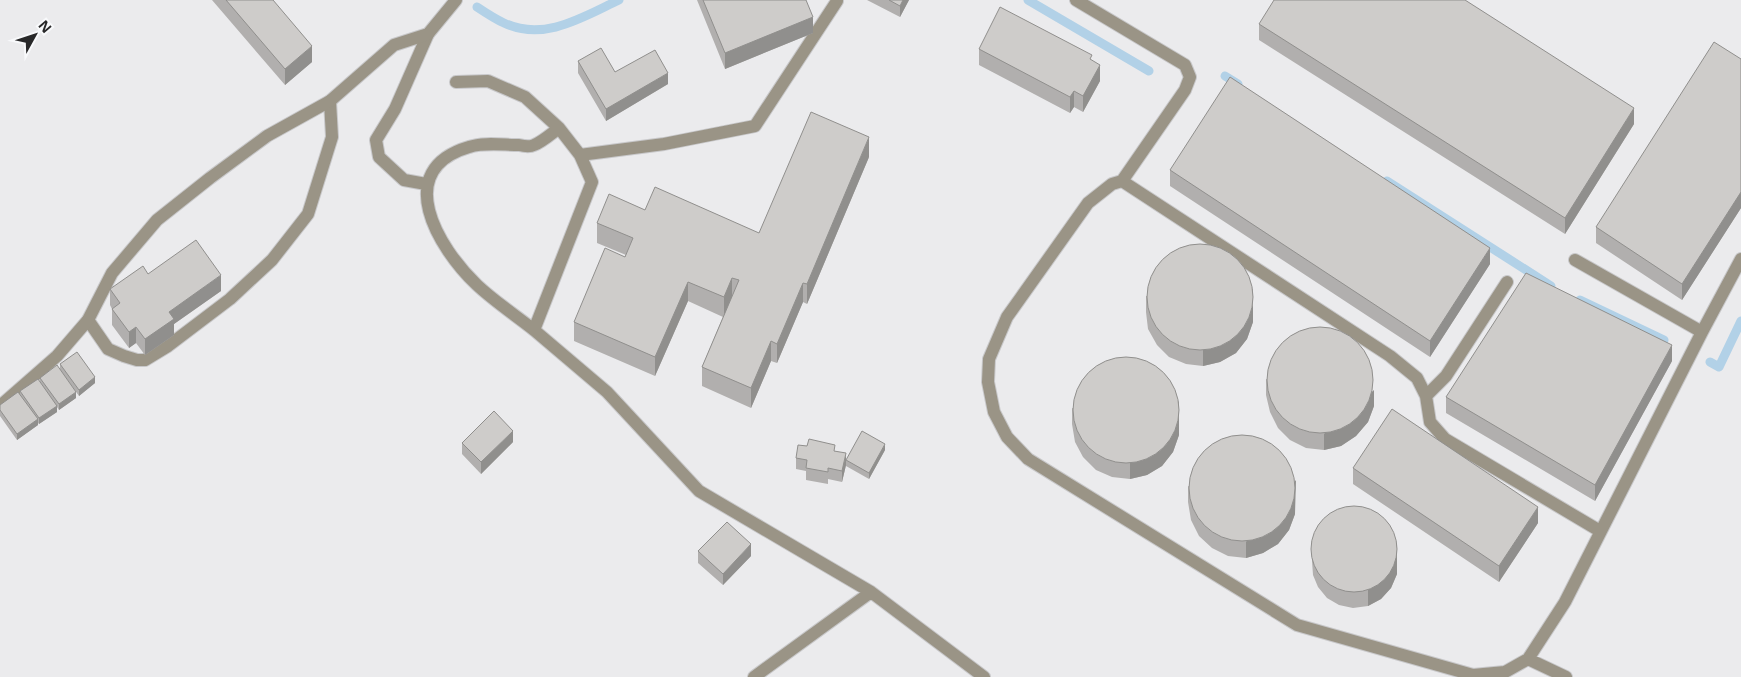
<svg xmlns="http://www.w3.org/2000/svg" width="1741" height="677" viewBox="0 0 1741 677" font-family="'Open Sans',sans-serif">
	<style>
		.lines { fill: none; stroke-linecap: round; stroke-linejoin: round }
		.stream { stroke: #b2d1e7; stroke-width: 9 }
		.lane-casing { stroke: #c8c8ca; stroke-width: 14 }
		.street-casing { stroke: #c8c8ca; stroke-width: 14 }
		.lane { stroke: #9a9486; stroke-width: 12 }
		.street { stroke: #9a9486; stroke-width: 12 }
		.wall { fill: #b1afae }
		.shaded-wall { fill: #908f8d }
		.building { fill: #ceccca; stroke: #908f8d }
	</style>
	<rect width="100%" height="100%" fill="#ebebed"/>
	<g class="lines">
		<!-- stream -->
		<path class="stream" d="M 1028,0 L 1149,71
			M 477,7 C 486,13 495,19 504,23 C 544,42 583,17 619,0
			M 1225,76 L 1238,84
			M 1387,181 L 1551,286
			M 1580,300 L 1664,340
			M 1710,362 L 1719,367 L 1741,321"/>
		<!-- lane casing -->
		<g class="lane-casing">
			<path id="lane" d="M 1076,0 L 1185,65 L 1190,77 L 1185,90 L 1122,181
				M 456,82 L 488,81 L 525,97 L 559,128 L 580,155 L 592,182 L 534,330 L 607,392 L 699,491 L 871,592 L 984,677
				M 580,155 L 664,144 L 755,126 L 837,1
				M 426,184 L 404,180 L 379,157 L 376,140 L 395,109 L 428,34
				M 1575,260 L 1702,332
				M 88,320 L 108,349 L 124,356 L 137,360 L 145,360 L 168,346 L 230,299 L 272,260 L 308,214 L 332,137 L 330,101
				M 534,330 C 515,315 494,301 477,285 C 438,248 391,170 469,147 C 484,142 503,145 519,145 C 523,146 530,147 534,145 C 542,142 551,134 559,128
				M 1426,396 L 1446,376 L 1507,282
				M 1528,659 L 1565,602 L 1702,332 L 1741,259
				M 754,677 L 871,592
				M 1566,677 L 1528,659 L 1505,672 L 1473,675 L 1297,625 L 1028,459 L 1007,437 L 994,412 L 988,382 L 989,359 L 1007,317 L 1088,203 L 1112,184 L 1122,181 L 1390,356 L 1417,378 L 1426,396 L 1430,422 L 1445,439 L 1600,531"/>
		</g>
		<!-- street casing -->
		<g class="street-casing">
			<path id="street" d="M 0,406 L 57,356 L 88,320 L 112,273 L 157,220 L 210,178 L 267,136 L 330,101 L 394,45 L 428,34 L 456,0"/>
		</g>
		<!-- lane -->
		<use href="#lane" class="lane"/>
		<!-- street -->
		<use href="#street" class="street"/>
	</g>
	<!-- wall -->
	<path class="wall" d="M 212,0 L 273,0 L 312,62 L 285,85 Z
		M 697,0 L 806,0 L 813,33 L 725,69 Z
		M 867,0 L 909,0 L 900,17 Z
		M 1259,24 L 1634,124 L 1565,234 L 1259,40 Z
		M 979,49 L 1092,60 L 1100,81 L 1083,112 L 1074,107 L 1070,113 L 979,65 Z
		M 1741,59 L 1741,208 L 1682,300 L 1596,243 L 1596,227 Z
		M 578,61 L 615,72 L 668,84 L 606,121 L 578,73 Z
		M 869,157 L 807,304 L 803,302 L 777,363 L 771,361 L 751,408 L 702,386 L 702,367 L 723,317 L 688,301 L 655,376 L 574,341 L 574,322 L 626,255 L 597,243 L 597,223 L 645,210 L 759,233 Z
		M 1170,170 L 1490,264 L 1430,357 L 1170,186 Z
		M 148,274 L 221,291 L 174,324 L 174,335 L 145,355 L 136,343 L 129,348 L 112,325 L 112,309 L 110,305 L 110,289 Z
		M 1253,289 L 1253,322 L 1247,339 L 1236,353 L 1220,362 L 1203,366 L 1186,364 L 1169,357 L 1157,345 L 1148,329 L 1146,312 L 1146,296 Z
		M 1672,361 L 1595,501 L 1446,413 L 1446,397 Z
		M 60,364 L 95,383 L 79,396 L 60,370 Z
		M 40,378 L 76,398 L 59,410 L 57,407 L 57,412 L 39,424 L 38,423 L 38,425 L 17,440 L 0,416 L 0,405 L 20,395 L 20,391 L 40,381 Z
		M 1266,379 L 1374,406 L 1368,422 L 1356,436 L 1341,446 L 1324,450 L 1306,448 L 1290,440 L 1278,428 L 1270,412 L 1266,395 Z
		M 1072,408 L 1179,435 L 1173,452 L 1162,466 L 1147,475 L 1130,479 L 1112,477 L 1096,470 L 1083,457 L 1075,442 L 1072,424 Z
		M 513,442 L 481,474 L 462,454 L 462,443 Z
		M 885,450 L 869,479 L 846,466 L 846,460 Z
		M 835,451 L 846,465 L 842,482 L 828,479 L 828,484 L 806,480 L 806,471 L 796,469 L 796,458 Z
		M 1353,468 L 1538,523 L 1499,582 L 1353,484 Z
		M 1188,486 L 1295,514 L 1289,530 L 1278,544 L 1263,553 L 1246,558 L 1228,556 L 1212,548 L 1199,536 L 1191,520 L 1188,502 Z
		M 1312,545 L 1397,574 L 1391,588 L 1381,599 L 1368,606 L 1353,608 L 1339,605 L 1327,598 L 1318,587 L 1313,575 L 1312,561 Z
		M 698,551 L 751,556 L 723,585 L 698,563 Z"/>
	<!-- shaded-wall -->
	<path class="shaded-wall" d="M 903,0 L 909,0 L 900,17 L 900,6 Z
		M 813,17 L 813,33 L 725,69 L 725,53 Z
		M 312,46 L 312,62 L 285,85 L 285,69 Z
		M 1100,65 L 1100,81 L 1083,112 L 1083,96 Z
		M 668,73 L 668,84 L 606,121 L 606,109 Z
		M 1074,91 L 1074,107 L 1070,113 L 1070,97 Z
		M 1634,108 L 1634,124 L 1565,234 L 1565,218 Z
		M 869,137 L 869,157 L 807,304 L 807,284 Z
		M 1741,192 L 1741,208 L 1682,300 L 1682,284 Z
		M 1490,248 L 1490,264 L 1430,357 L 1430,341 Z
		M 221,275 L 221,291 L 174,324 L 174,335 L 145,355 L 145,339 L 169,312 Z
		M 732,278 L 732,297 L 724,317 L 724,297 Z
		M 688,282 L 688,301 L 655,376 L 655,357 Z
		M 803,283 L 803,302 L 777,363 L 777,344 Z
		M 1253,306 L 1253,322 L 1247,339 L 1236,353 L 1220,362 L 1203,366 L 1203,350 Z
		M 136,327 L 136,343 L 129,348 L 129,332 Z
		M 771,341 L 771,361 L 751,408 L 751,388 Z
		M 1672,345 L 1672,361 L 1595,501 L 1595,485 Z
		M 95,377 L 95,383 L 79,396 L 79,390 Z
		M 1374,390 L 1374,406 L 1368,422 L 1356,436 L 1341,446 L 1324,450 L 1324,434 Z
		M 76,392 L 76,398 L 59,410 L 59,404 Z
		M 1179,401 L 1179,435 L 1173,452 L 1162,466 L 1147,475 L 1130,479 L 1130,463 Z
		M 57,406 L 57,412 L 39,424 L 39,418 Z
		M 38,419 L 38,425 L 17,440 L 17,434 Z
		M 513,431 L 513,442 L 481,474 L 481,462 Z
		M 885,444 L 885,450 L 869,479 L 869,473 Z
		M 846,453 L 846,465 L 842,482 L 842,471 Z
		M 1296,480 L 1295,514 L 1289,530 L 1278,544 L 1263,553 L 1246,558 L 1246,542 Z
		M 1538,507 L 1538,523 L 1499,582 L 1499,566 Z
		M 1397,543 L 1397,574 L 1391,588 L 1381,599 L 1368,606 L 1368,590 Z
		M 751,544 L 751,556 L 723,585 L 723,574 Z"/>
	<!-- building -->
	<path class="building" d="M 226,0 L 273,0 L 312,46 L 285,69 Z
		M 703,0 L 806,0 L 813,17 L 725,53 Z
		M 889,0 L 903,0 L 900,6 Z
		M 1274,0 L 1465,0 L 1634,108 L 1565,218 L 1259,24 Z
		M 1000,7 L 1092,55 L 1090,59 L 1100,65 L 1083,96 L 1074,91 L 1070,97 L 979,49 Z
		M 1714,42 L 1741,59 L 1741,192 L 1682,284 L 1596,227 Z
		M 601,48 L 615,72 L 655,50 L 668,73 L 606,109 L 578,61 Z
		M 1230,77 L 1490,248 L 1430,341 L 1170,170 Z
		M 811,112 L 869,137 L 807,284 L 803,283 L 777,344 L 771,341 L 751,388 L 702,367 L 739,280 L 732,278 L 724,297 L 688,282 L 655,357 L 574,322 L 605,248 L 625,257 L 633,238 L 597,223 L 609,194 L 645,210 L 655,187 L 759,233 Z
		M 196,240 L 221,275 L 169,312 L 174,319 L 145,339 L 136,327 L 129,332 L 112,309 L 120,303 L 110,289 L 143,266 L 148,274 Z
		M1147 297a53 53 0 1 1 106 0a53 53 0 1 1-106 0Z
		M 1526,273 L 1672,345 L 1595,485 L 1446,397 Z
		M1267 380a53 53 0 1 1 106 0a53 53 0 1 1-106 0Z
		M 77,352 L 95,377 L 79,390 L 60,364 Z
		M1073 410a53 53 0 1 1 106 0a53 53 0 1 1-106 0Z
		M 57,365 L 76,392 L 59,404 L 40,378 Z
		M 38,379 L 57,406 L 39,418 L 20,391 Z
		M 18,392 L 38,419 L 17,434 L 0,410 L 0,405 Z
		M 1392,409 L 1538,507 L 1499,566 L 1353,468 Z
		M 494,411 L 513,431 L 481,462 L 462,443 Z
		M 862,431 L 885,444 L 869,473 L 846,460 Z
		M1189 488a53 53 0 1 1 106 0a53 53 0 1 1-106 0Z
		M 809,439 L 835,445 L 834,451 L 846,453 L 842,471 L 828,468 L 828,472 L 806,468 L 807,460 L 796,458 L 798,445 L 807,446 Z
		M1311 549a43 43 0 1 1 86 0a43 43 0 1 1-86 0Z
		M 727,522 L 751,544 L 723,574 L 698,551 Z"/>
	<!-- north arrow -->
	<g transform="translate(35 35) rotate(50)" stroke="#f8f9fb" stroke-width="4" paint-order="stroke">
	<path d="M0-4L9 19L0 12L-9 19Z" fill="#282829"/>
	<text y="-8" font-size="14" font-weight="bold" text-anchor="middle" fill="#282829">N</text>
	</g>
</svg>
